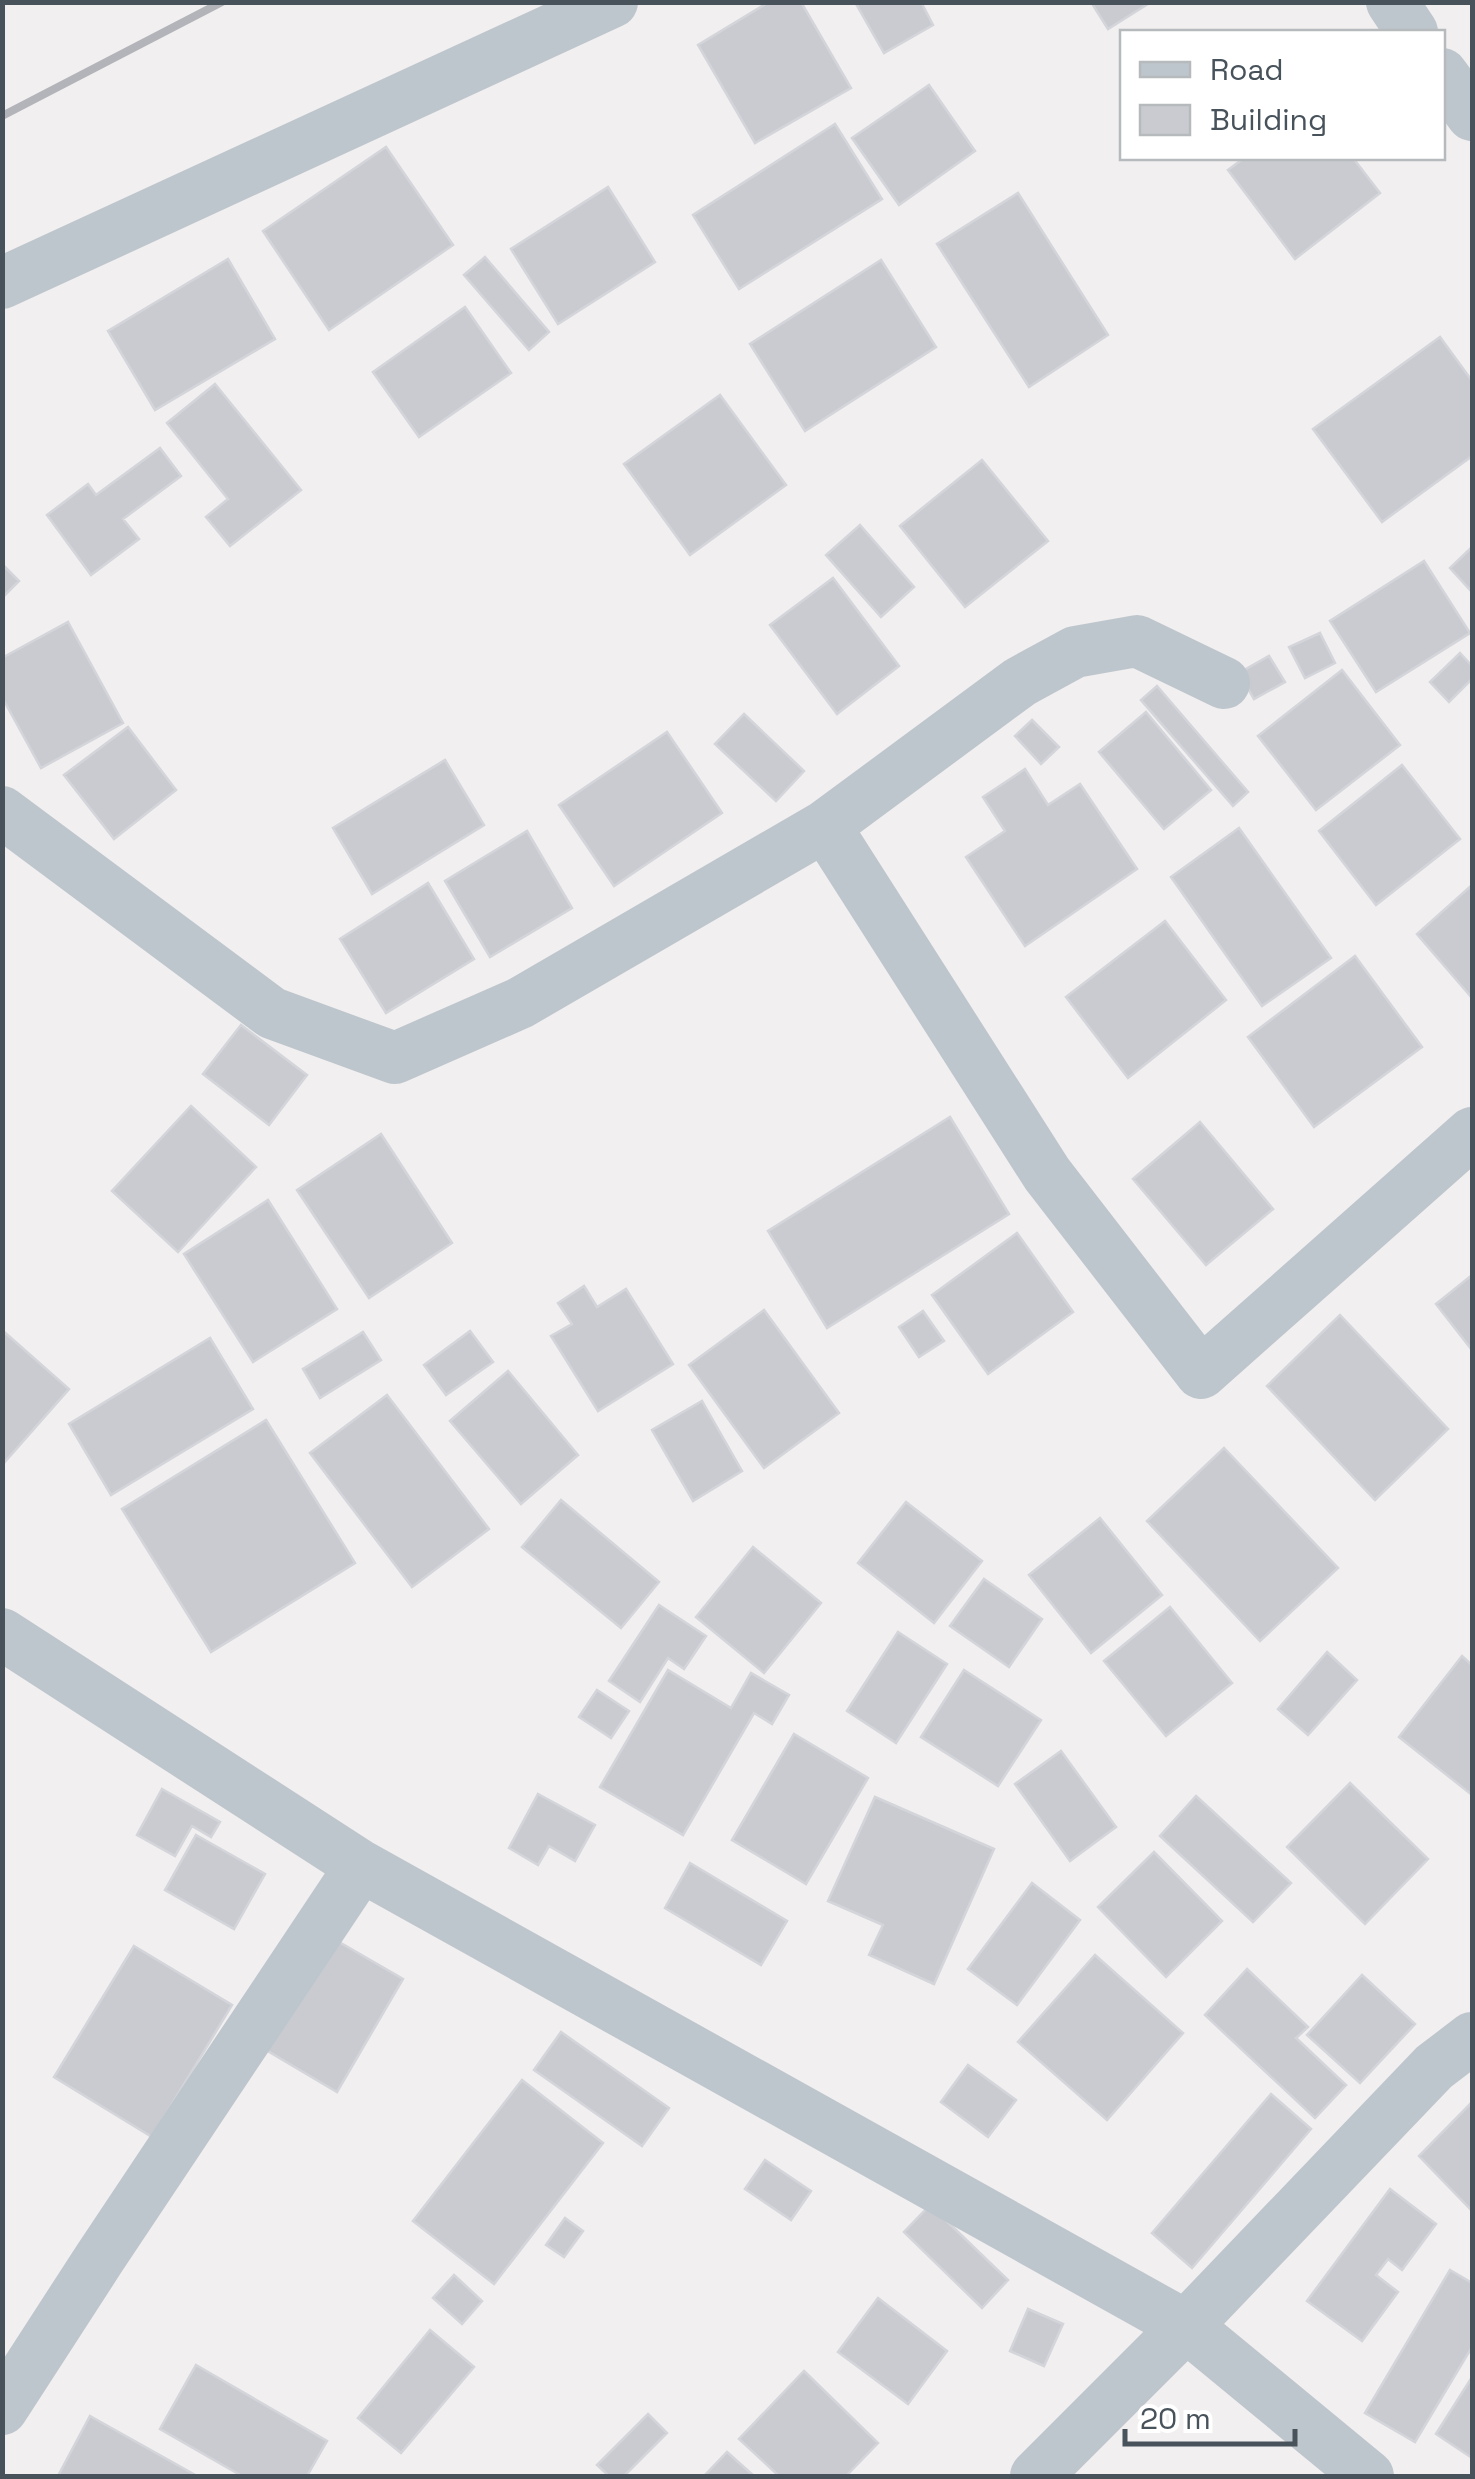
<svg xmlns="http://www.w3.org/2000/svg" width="1475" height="2479" viewBox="0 0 1475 2479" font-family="'Space Grotesk',sans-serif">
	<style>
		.building { fill: #c9cbd1; stroke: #d3d5da; stroke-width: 2.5 }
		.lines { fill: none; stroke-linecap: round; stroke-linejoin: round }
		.street { stroke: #bec6cd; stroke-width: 52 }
		.rail { stroke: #b2b4b9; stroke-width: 8 }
	</style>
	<rect width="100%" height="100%" fill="#f1efef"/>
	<!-- building -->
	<path class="building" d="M 769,2 L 801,2 L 851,88 L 755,143 L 698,45 Z
		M 855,2 L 921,2 L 933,25 L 884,53 Z
		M 1091,2 L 1151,2 L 1108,29 Z
		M 929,85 L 975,151 L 899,205 L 852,138 Z
		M 835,124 L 882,199 L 739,289 L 693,215 Z
		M 386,147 L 453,245 L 329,330 L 263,231 Z
		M 1244,158 L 1353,158 L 1380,193 L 1295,259 L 1228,170 Z
		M 608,187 L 655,262 L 558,324 L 511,249 Z
		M 1018,193 L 1108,335 L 1029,387 L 937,244 Z
		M 485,257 L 549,332 L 529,350 L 464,275 Z
		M 228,259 L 275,339 L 155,410 L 108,331 Z
		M 881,260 L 936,347 L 805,431 L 750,344 Z
		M 465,307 L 511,373 L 419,437 L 373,372 Z
		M 1440,337 L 1472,381 L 1472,456 L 1382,522 L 1313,429 Z
		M 215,384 L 301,490 L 230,546 L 206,517 L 228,499 L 167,423 Z
		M 720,395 L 786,485 L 690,555 L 624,464 Z
		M 160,448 L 181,476 L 123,519 L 139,539 L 91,575 L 47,515 L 88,484 L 96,495 Z
		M 982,460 L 1048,541 L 965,607 L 900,526 Z
		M 860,525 L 914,587 L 881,617 L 826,555 Z
		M 1472,547 L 1472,592 L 1450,568 Z
		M 1424,561 L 1470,633 L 1376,692 L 1330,621 Z
		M 2,564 L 19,581 L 2,598 Z
		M 833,578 L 899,666 L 837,714 L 770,625 Z
		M 68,622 L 123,723 L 41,768 L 2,697 L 2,658 Z
		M 1320,633 L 1335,663 L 1305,678 L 1289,647 Z
		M 1460,653 L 1472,666 L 1472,679 L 1449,702 L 1430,682 Z
		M 1269,656 L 1285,682 L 1254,699 L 1239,673 Z
		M 1342,670 L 1400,745 L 1316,810 L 1258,736 Z
		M 1157,686 L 1248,792 L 1233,806 L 1141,700 Z
		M 1146,712 L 1211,790 L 1164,829 L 1099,752 Z
		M 744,714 L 804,771 L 776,801 L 715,744 Z
		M 1032,720 L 1059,747 L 1041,764 L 1015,736 Z
		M 128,727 L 176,790 L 114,839 L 64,775 Z
		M 667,732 L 722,813 L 614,886 L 559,805 Z
		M 445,760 L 484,825 L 372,894 L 333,828 Z
		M 1402,765 L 1460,839 L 1376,905 L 1319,831 Z
		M 1025,769 L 1048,805 L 1080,784 L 1137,869 L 1025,946 L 966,857 L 1005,831 L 983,797 Z
		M 1239,828 L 1331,958 L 1262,1006 L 1171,877 Z
		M 527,831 L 572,908 L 490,957 L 445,881 Z
		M 428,883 L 474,959 L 386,1013 L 340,939 Z
		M 1472,885 L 1472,998 L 1417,934 Z
		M 1165,921 L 1226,1000 L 1128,1078 L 1066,997 Z
		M 1355,956 L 1422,1047 L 1314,1127 L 1248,1037 Z
		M 241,1025 L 307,1075 L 269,1125 L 203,1074 Z
		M 191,1106 L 256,1167 L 178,1252 L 112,1191 Z
		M 950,1117 L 1009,1214 L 827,1328 L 768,1231 Z
		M 1200,1122 L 1273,1209 L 1206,1265 L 1133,1179 Z
		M 381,1134 L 452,1243 L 369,1298 L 297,1190 Z
		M 268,1200 L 337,1309 L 253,1362 L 184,1254 Z
		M 1017,1233 L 1073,1312 L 988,1374 L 932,1295 Z
		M 1472,1275 L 1472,1350 L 1436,1304 Z
		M 584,1286 L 597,1307 L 626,1289 L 673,1364 L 598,1411 L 551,1336 L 572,1324 L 558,1303 Z
		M 764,1310 L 839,1413 L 764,1468 L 689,1365 Z
		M 923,1311 L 944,1341 L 919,1357 L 899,1327 Z
		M 1340,1315 L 1448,1429 L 1375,1500 L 1267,1386 Z
		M 2,1330 L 69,1389 L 3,1464 L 2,1464 Z
		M 470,1331 L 493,1362 L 446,1395 L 424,1365 Z
		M 363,1332 L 381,1360 L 320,1398 L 303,1369 Z
		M 210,1338 L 253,1409 L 111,1495 L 69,1424 Z
		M 508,1371 L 578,1455 L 521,1504 L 450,1421 Z
		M 387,1395 L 489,1529 L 412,1587 L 310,1453 Z
		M 702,1401 L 742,1471 L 693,1501 L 652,1430 Z
		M 266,1420 L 355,1563 L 211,1652 L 122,1509 Z
		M 1224,1448 L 1338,1568 L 1260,1641 L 1147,1521 Z
		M 561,1500 L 659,1582 L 621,1628 L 522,1547 Z
		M 906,1502 L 982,1561 L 934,1623 L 858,1563 Z
		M 1100,1518 L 1162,1595 L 1091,1653 L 1029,1575 Z
		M 753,1547 L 821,1603 L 764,1673 L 696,1617 Z
		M 984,1579 L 1042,1619 L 1009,1667 L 950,1626 Z
		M 659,1605 L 706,1636 L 684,1669 L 668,1658 L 640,1702 L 609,1681 Z
		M 1170,1607 L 1232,1683 L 1166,1736 L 1104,1661 Z
		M 898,1632 L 947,1664 L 896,1743 L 847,1711 Z
		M 1327,1652 L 1357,1680 L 1308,1735 L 1278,1709 Z
		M 1462,1656 L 1472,1665 L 1472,1795 L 1399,1737 Z
		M 668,1670 L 731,1708 L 751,1673 L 789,1695 L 772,1724 L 754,1713 L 683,1835 L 600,1787 Z
		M 964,1670 L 1041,1720 L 998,1786 L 921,1737 Z
		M 597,1690 L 629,1711 L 611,1738 L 579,1717 Z
		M 794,1734 L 868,1778 L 806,1884 L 732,1840 Z
		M 1061,1751 L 1116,1827 L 1070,1861 L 1015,1784 Z
		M 1350,1783 L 1428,1859 L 1365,1924 L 1287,1847 Z
		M 162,1789 L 220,1822 L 211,1837 L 192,1826 L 175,1856 L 137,1835 Z
		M 538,1794 L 595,1825 L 575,1861 L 549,1846 L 538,1865 L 509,1848 Z
		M 1196,1796 L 1291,1883 L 1253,1922 L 1160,1836 Z
		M 875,1797 L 994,1849 L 934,1984 L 869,1955 L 883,1925 L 828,1901 Z
		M 196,1835 L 265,1874 L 234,1929 L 165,1890 Z
		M 1154,1852 L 1222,1921 L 1166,1977 L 1098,1907 Z
		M 690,1863 L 787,1921 L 761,1965 L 665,1908 Z
		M 1032,1883 L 1080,1920 L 1017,2005 L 968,1969 Z
		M 327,1935 L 403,1979 L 337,2092 L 261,2047 Z
		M 134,1946 L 232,2005 L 152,2137 L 54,2077 Z
		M 1095,1955 L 1183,2033 L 1107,2120 L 1018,2042 Z
		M 1247,1969 L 1308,2027 L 1296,2038 L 1346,2085 L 1315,2118 L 1205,2015 Z
		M 1362,1975 L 1415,2024 L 1360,2083 L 1307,2035 Z
		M 561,2032 L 669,2108 L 642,2146 L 534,2070 Z
		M 968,2065 L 1016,2100 L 988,2137 L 941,2102 Z
		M 522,2080 L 603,2143 L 494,2284 L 413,2221 Z
		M 1271,2094 L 1311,2129 L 1192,2268 L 1152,2233 Z
		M 1472,2102 L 1472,2211 L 1419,2156 Z
		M 765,2160 L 811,2191 L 791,2220 L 745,2189 Z
		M 1390,2189 L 1436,2224 L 1402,2270 L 1388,2259 L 1376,2275 L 1398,2292 L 1362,2341 L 1307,2301 Z
		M 930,2205 L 1008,2280 L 982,2308 L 904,2232 Z
		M 565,2218 L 583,2231 L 564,2257 L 546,2245 Z
		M 1450,2270 L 1472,2283 L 1472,2347 L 1415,2442 L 1365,2413 Z
		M 454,2275 L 482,2301 L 462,2324 L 433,2298 Z
		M 878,2298 L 947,2351 L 908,2404 L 838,2352 Z
		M 1028,2309 L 1063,2324 L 1044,2366 L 1010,2351 Z
		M 430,2330 L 474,2367 L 401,2453 L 358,2418 Z
		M 196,2365 L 327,2441 L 307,2476 L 242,2476 L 160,2429 Z
		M 804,2371 L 878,2443 L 846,2476 L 779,2476 L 739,2439 Z
		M 1472,2377 L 1472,2458 L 1436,2434 Z
		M 648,2414 L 667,2433 L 624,2476 L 609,2476 L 597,2465 Z
		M 90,2416 L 197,2476 L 58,2476 Z
		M 727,2452 L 754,2476 L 704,2476 Z"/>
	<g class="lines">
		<!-- street -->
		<path class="street" d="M 1392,2 L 1412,32
			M 1442,74 L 1472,115
			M 2,283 L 612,2
			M 2,812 L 272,1013 L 395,1058 L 520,1003 L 825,826 L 1047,1174 L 1201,1373 L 1472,1133
			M 825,826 L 1020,682 L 1075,652 L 1137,641 L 1224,683
			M 2,1634 L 361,1866 L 1186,2326 L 1368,2476
			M 2,2409 L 99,2259 L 361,1866
			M 1036,2476 L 1186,2326 L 1434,2067 L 1472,2038"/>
		<!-- rail -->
		<path class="rail" d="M 2,116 L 222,2"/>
	</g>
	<!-- border -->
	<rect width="1475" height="2479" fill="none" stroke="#48525b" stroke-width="10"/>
	<!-- legend -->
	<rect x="1120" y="30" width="325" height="130" fill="#ffffff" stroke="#b6babd" stroke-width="2.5"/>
	<rect x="1140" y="62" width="50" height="15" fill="#bec6cd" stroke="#b6babd" stroke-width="2.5"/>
	<text x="1210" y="80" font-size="30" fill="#48525b">Road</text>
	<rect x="1140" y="105" width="50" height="30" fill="#c9cbd1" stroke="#b6babd" stroke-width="2.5"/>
	<text x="1210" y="130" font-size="30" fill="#48525b">Building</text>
	<!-- scale -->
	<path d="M1125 2429v15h170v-15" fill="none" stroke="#48525b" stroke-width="5"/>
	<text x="1140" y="2429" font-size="30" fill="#48525b" stroke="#ffffff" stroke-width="8" paint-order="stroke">20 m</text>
</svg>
